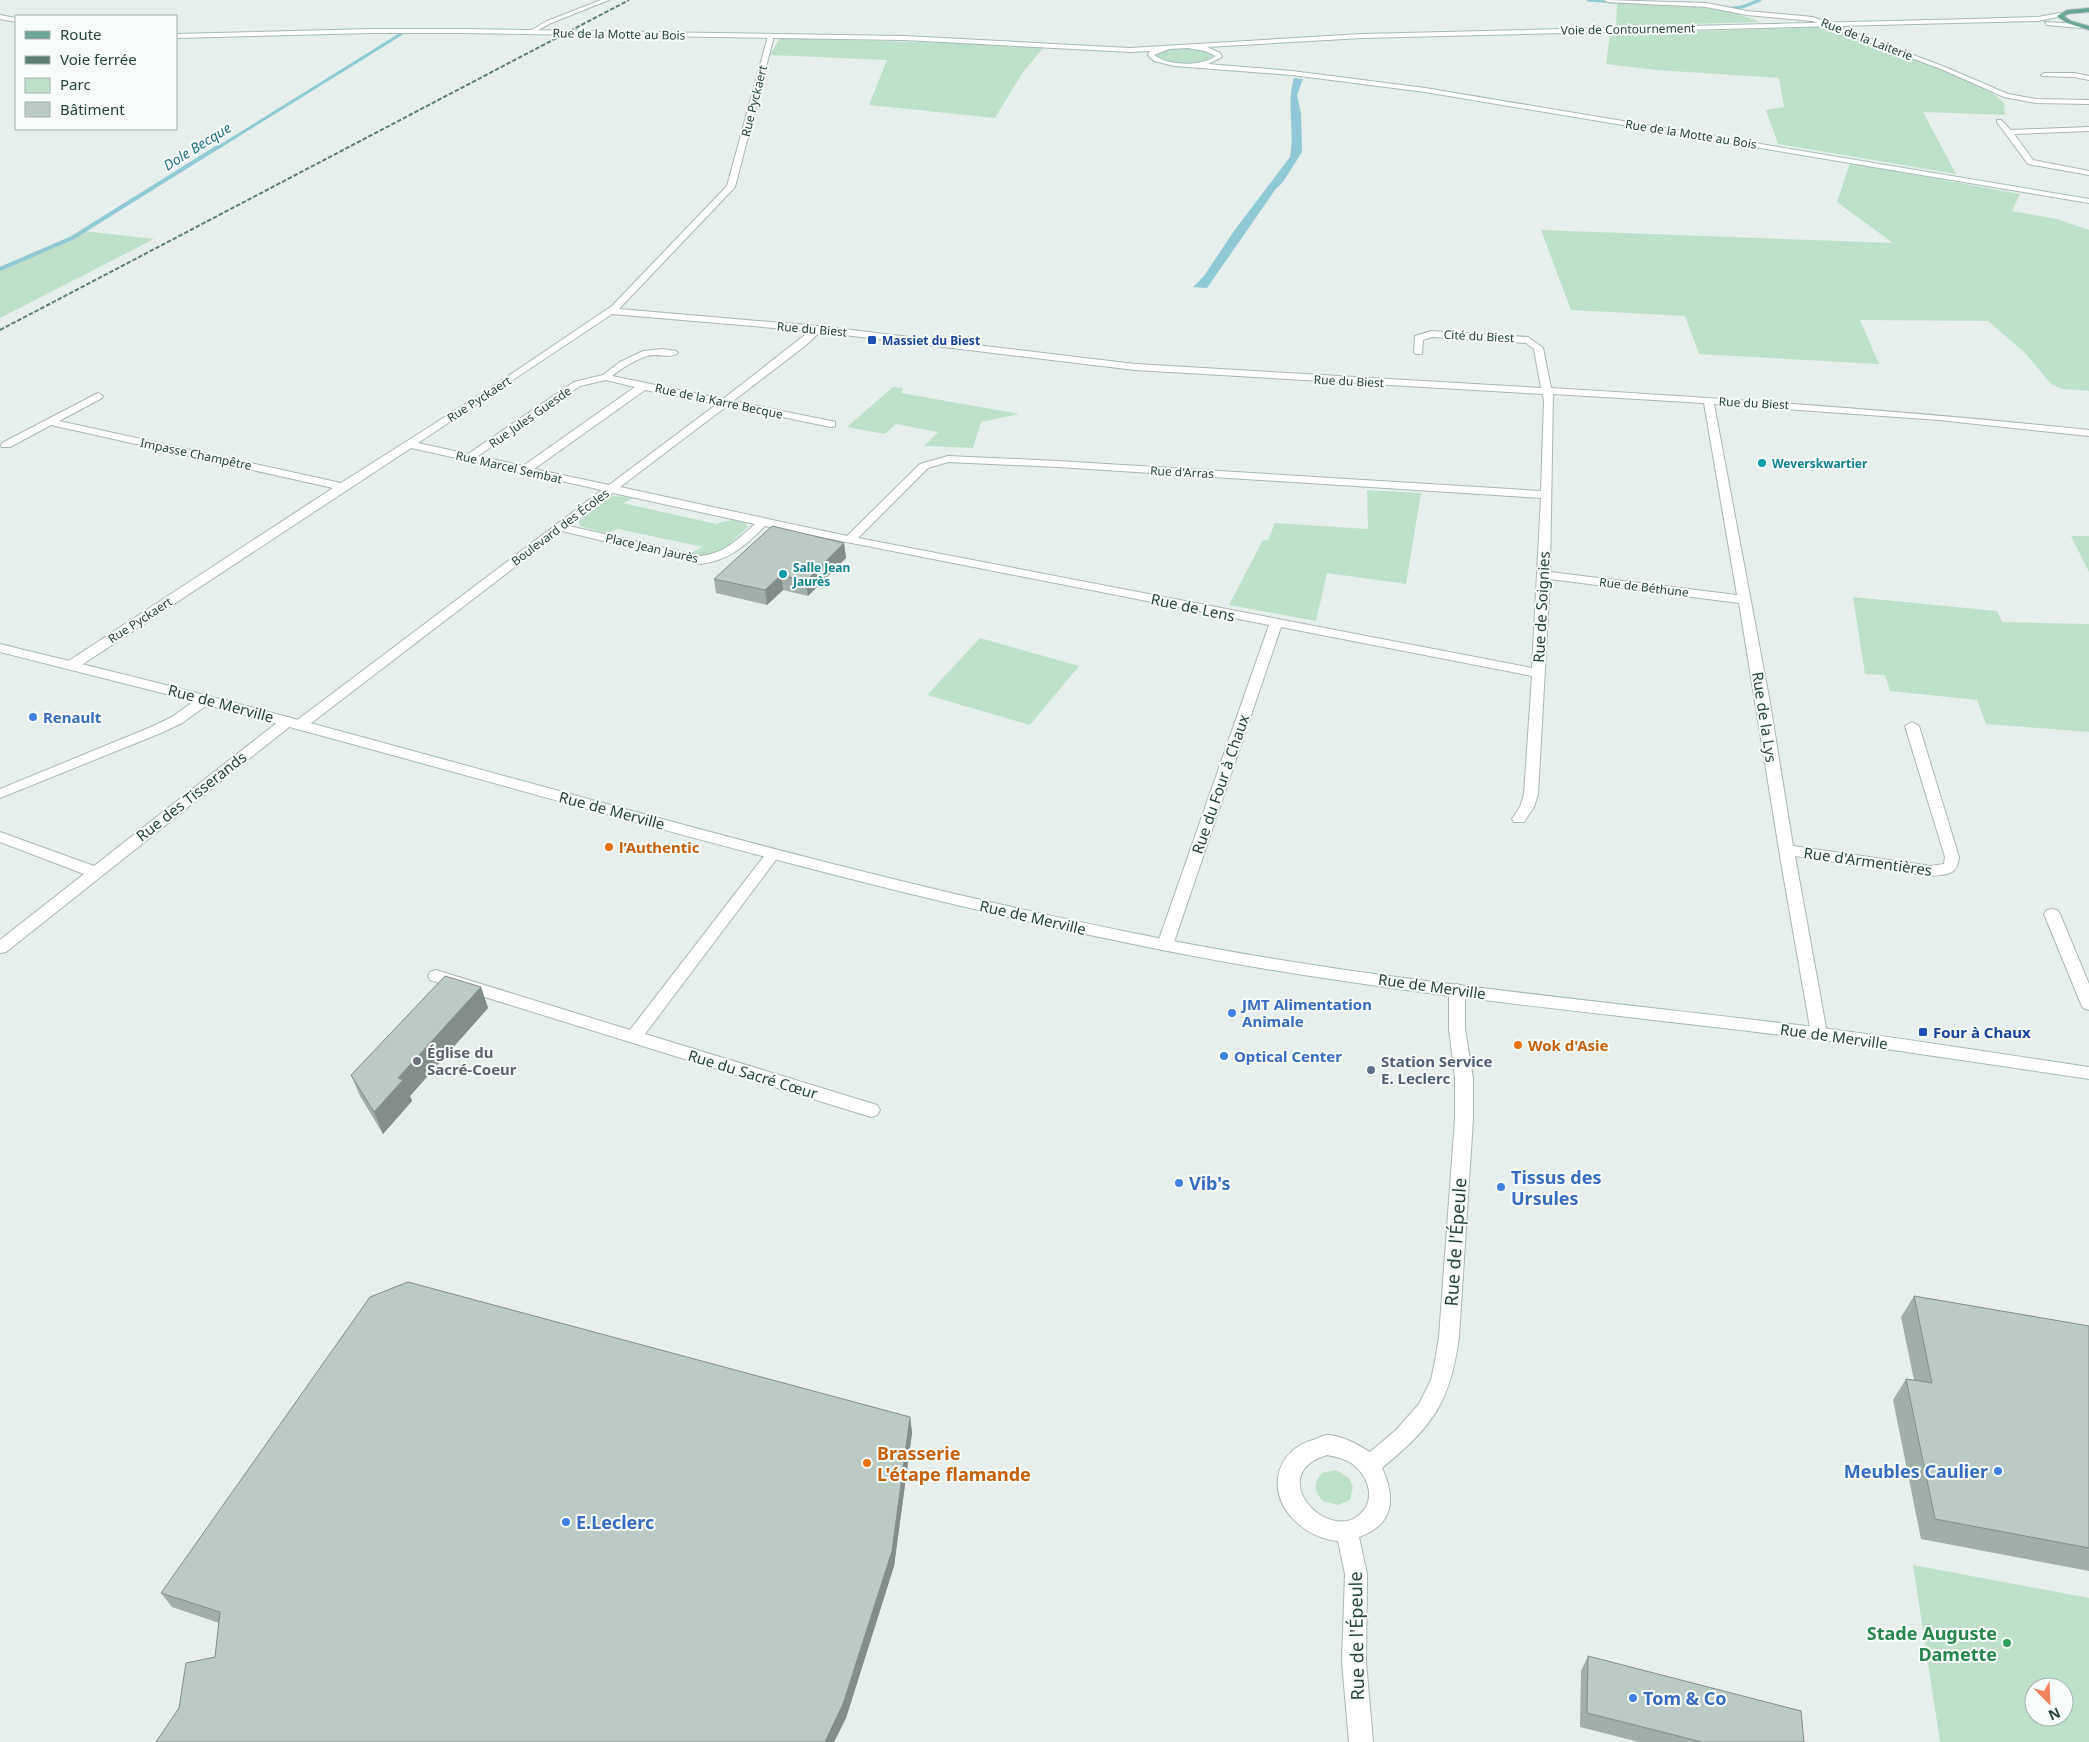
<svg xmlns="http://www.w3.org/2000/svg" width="2089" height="1742" viewBox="0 0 2089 1742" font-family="'Noto Sans',sans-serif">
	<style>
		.green { fill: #bfe0c8; fill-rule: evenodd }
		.water { fill: #8ec9d4 }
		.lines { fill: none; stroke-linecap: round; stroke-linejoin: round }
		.stream-far1 { stroke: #8ec9d4; stroke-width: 3 }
		.stream { stroke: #8ec9d4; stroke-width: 4 }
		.street-casing { stroke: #a8b8b2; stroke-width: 2 }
		.secondary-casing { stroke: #a4bbb3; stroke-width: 2 }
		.primary-casing { stroke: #c2cac8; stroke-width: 2 }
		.street { fill: #fff; fill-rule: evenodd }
		.secondary { fill: #fff; fill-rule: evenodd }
		.primary { fill: #6aa596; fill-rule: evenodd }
		.rail { stroke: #5f7d75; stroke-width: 2; stroke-dasharray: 4.5 2; stroke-linecap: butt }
		.wall { fill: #a1aea9 }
		.shaded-wall { fill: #838d89 }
		.building { fill: #bbcac4; stroke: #838d89 }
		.transit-dot { fill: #1a4fb4; stroke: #f7fbf9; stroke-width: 2 }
		.culture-dot { fill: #0f9aa8; stroke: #f7fbf9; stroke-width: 2 }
		.shop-dot { fill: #3f7fe0; stroke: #f7fbf9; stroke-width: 2 }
		.food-dot { fill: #e8710a; stroke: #f7fbf9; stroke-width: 2 }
		.worship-dot { fill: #6b7280; stroke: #f7fbf9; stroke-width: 2 }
		.service-dot { fill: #5c6f8a; stroke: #f7fbf9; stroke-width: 2 }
		.leisure-dot { fill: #2e9e5b; stroke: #f7fbf9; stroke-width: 2 }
		.labels { text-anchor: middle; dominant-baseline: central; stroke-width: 4; stroke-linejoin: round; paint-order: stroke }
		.far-street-label { font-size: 12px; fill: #24423a; stroke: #f7fbf9 }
		.far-transit-label { font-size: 12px; font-weight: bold; fill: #164399; stroke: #f7fbf9; text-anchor: start }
		.far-culture-label { font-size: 12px; font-weight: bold; fill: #0d838f; stroke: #f7fbf9; text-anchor: start }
		.far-water-label { font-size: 14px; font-style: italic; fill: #1c6f80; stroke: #f7fbf9 }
		.street-label { font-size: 15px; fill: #24423a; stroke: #f7fbf9 }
		.shop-label { font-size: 15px; font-weight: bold; fill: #366cbe; stroke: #f7fbf9; text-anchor: start }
		.food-label { font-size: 15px; font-weight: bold; fill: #c56008; stroke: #f7fbf9; text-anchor: start }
		.transit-label { font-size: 15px; font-weight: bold; fill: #164399; stroke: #f7fbf9; text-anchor: start }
		.worship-label { font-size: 15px; font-weight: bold; fill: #5b616d; stroke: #f7fbf9; text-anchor: start }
		.service-label { font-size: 15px; font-weight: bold; fill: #4e5e75; stroke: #f7fbf9; text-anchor: start }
		.near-shop-label { font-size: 18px; font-weight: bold; fill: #366cbe; stroke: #f7fbf9; text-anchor: start }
		.near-street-label { font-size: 18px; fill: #24423a; stroke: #f7fbf9 }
		.near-food-label { font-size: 18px; font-weight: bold; fill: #c56008; stroke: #f7fbf9; text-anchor: start }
		.near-leisure-label { font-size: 18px; font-weight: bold; fill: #27864d; stroke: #f7fbf9; text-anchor: end }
	</style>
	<rect width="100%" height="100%" fill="#e6efeb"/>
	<!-- green -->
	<path class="green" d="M 1617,3 C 1665,5 1715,3 1760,22 L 1616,26 Z
		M 1830,27 L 1952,74 L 1995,95 L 2004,103 L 2005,115 L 1923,112 L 1956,174 L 1778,144 L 1766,110 L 1784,107 L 1779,78 L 1656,70 L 1606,64 L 1610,34 Z
		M 780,38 L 950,43 L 1043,48 L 1023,72 L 995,118 L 869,105 L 887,60 L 770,55 Z
		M 1188,47 L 1206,50 L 1213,56 C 1204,66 1165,66 1156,55 L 1167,49 Z
		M 1850,163 L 2020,194 L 2012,211 L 2057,219 L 2089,230 L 2089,391 L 2063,389 L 2051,384 L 2026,354 L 1988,321 L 1860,320 L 1879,364 L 1699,354 L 1685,316 L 1571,310 L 1541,230 L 1893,243 L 1837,202 Z
		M 83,231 L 154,239 L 0,318 L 0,269 L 72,238 Z
		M 893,387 L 903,388 L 901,393 L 1019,414 L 981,422 L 973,448 L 924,446 L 938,432 L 896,424 L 885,434 L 847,427 Z
		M 1367,490 L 1421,493 L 1406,584 L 1327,573 L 1316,621 L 1229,605 L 1263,540 L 1268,540 L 1275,523 L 1368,529 Z
		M 614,496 L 634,498 L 623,503 L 716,524 C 727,520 741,517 748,527 L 719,554 L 705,556 L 690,553 L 703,547 L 618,529 L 605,533 L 580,526 L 579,521 L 610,497 Z
		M 2071,536 L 2089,536 L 2089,572 Z
		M 1853,597 L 1997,611 L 2002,622 L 2089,624 L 2089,732 L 1986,724 L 1977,700 L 1890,691 L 1885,675 L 1865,674 Z
		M 980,638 L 1079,666 L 1030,725 L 927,695 Z
		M 1336,1470 L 1349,1478 L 1353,1487 L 1350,1500 L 1338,1505 L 1323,1501 C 1314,1492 1313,1482 1322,1473 Z
		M 1913,1565 L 2089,1598 L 2089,1742 L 1940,1742 ZM 2034,1687 L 2064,1687 L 2064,1717 L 2034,1717 Z"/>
	<!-- water -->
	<path class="water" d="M 1294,78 L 1303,79 L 1297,95 L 1301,113 L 1302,152 L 1283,182 L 1275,190 L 1207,288 L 1193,287 L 1204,276 L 1234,231 L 1290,157 C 1295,130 1286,104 1294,78 Z"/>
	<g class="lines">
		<!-- stream-far1 -->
		<path class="stream-far1" d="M 1588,0 L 1614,2
			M 1725,9 L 1742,7 L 1760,0
			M 219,147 L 401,34"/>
		<!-- stream -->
		<path class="stream" d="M 0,269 L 72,238 L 221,145"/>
		<!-- street casing -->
		<g class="street-casing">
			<path id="street" d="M 601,0 L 609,0 L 551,23 L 531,34 L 526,33 L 547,21 Z
				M 1604,0 L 1706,3 L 1747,11 L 1813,17 L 1945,67 L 2008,94 L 2036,99 L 2089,100 L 2089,104 L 2036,103 L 2004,97 L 1941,69 L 1812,21 L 1747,15 L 1706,7 L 1607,2 Z
				M 771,34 L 774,36 L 735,187 L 619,309 L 818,326 L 1135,364 L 1541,388 L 1534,349 L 1526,343 L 1432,337 L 1423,340 L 1422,354 L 1416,354 L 1414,352 L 1415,336 L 1431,331 L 1528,337 L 1543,348 L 1551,388 C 1731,399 1910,411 2089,430 L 2089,436 L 1939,420 L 1714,404 L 1770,703 L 1793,846 L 1931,866 L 1944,864 L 1945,857 L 1905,726 L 1912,722 L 1919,726 L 1959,857 C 1957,876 1947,874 1931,876 L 1795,856 L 1827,1033 L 1825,1037 L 1819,1039 L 1813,1037 L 1811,1033 L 1782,868 L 1739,603 L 1550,579 L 1538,794 L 1534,807 L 1524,822 L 1514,822 L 1512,819 L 1520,807 L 1524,794 L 1532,676 L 1281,627 L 1173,945 L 1171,949 L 1165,950 L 1159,949 L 1157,945 L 1269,625 L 765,526 C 746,545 729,561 700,564 L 562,531 L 306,727 L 296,727 L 294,724 L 296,721 L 602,490 L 411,448 L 77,668 L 67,668 L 66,665 L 67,662 L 333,488 L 51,425 L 10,447 L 2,447 L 1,445 L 2,443 L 98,393 L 103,396 L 102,398 L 59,421 L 341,483 L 489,389 L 612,306 L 727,186 L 768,36 ZM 612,314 L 810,331 L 723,399 L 612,376 C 622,368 635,360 647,356 C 656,353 671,359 678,353 L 676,351 L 663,349 L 643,351 L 620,362 L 603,375 L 574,382 L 468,454 L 418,443 ZM 820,332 L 1135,370 L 1543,394 L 1544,401 L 1541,491 L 1058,461 L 948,456 L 920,464 L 847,536 L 620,487 L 727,406 L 831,427 L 835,426 L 835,422 L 831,421 L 733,401 L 805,346 ZM 606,380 L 635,387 L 523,466 L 478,456 L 580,386 ZM 645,390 L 717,404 L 609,485 L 534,469 ZM 1553,394 L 1704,403 L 1737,595 L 1550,572 ZM 948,462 L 1058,467 L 1541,498 L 1532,668 L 858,538 L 928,468 ZM 613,493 L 755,524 C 738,539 724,554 700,556 L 569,526 Z
				M 2044,73 L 2074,73 L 2089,76 L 2089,80 L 2074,77 L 2042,76 L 2041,75 Z
				M 1997,120 L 2001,120 L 2011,130 L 2089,127 L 2089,131 L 2014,134 L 2033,160 L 2089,171 L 2089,175 L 2028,164 L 1997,122 Z
				M 288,717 L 295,721 L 293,724 L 6,952 L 0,953 L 0,940 L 84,874 L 0,842 L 0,832 L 94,866 L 283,718 Z
				M 773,849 L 778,851 L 780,854 L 778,857 L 645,1034 L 877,1105 L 880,1110 L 877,1115 L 871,1117 L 430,980 L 428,976 L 430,972 L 436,970 L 630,1030 L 768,851 Z
				M 2052,909 L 2057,910 L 2060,914 L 2089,984 L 2089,1010 L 2083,1008 L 2081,1004 L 2044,914 L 2047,910 Z
				M 1457,984 L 1463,986 L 1465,990 L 1465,1029 L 1473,1078 L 1473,1119 L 1459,1337 C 1450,1403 1433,1426 1382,1468 C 1396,1498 1394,1525 1359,1537 L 1367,1574 L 1366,1662 L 1373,1742 L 1349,1742 L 1342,1662 L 1345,1574 L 1338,1541 C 1308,1539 1274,1511 1278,1478 C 1281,1456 1297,1444 1316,1439 C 1319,1438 1324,1435 1327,1435 C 1342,1435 1358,1445 1370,1452 L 1396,1430 L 1419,1404 L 1431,1380 L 1435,1361 L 1439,1337 L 1455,1119 L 1455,1078 L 1449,1029 L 1449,990 L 1451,986 ZM 1327,1455 C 1337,1457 1347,1459 1355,1466 C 1370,1479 1376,1502 1358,1516 C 1325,1541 1264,1474 1327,1455 Z"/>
		</g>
		<!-- secondary casing -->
		<g class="secondary-casing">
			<path id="secondary" d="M 2060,13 L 2062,16 L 2038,21 L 1362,38 L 1207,47 L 1220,53 L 1222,57 L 1208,64 L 1292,71 L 1425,88 L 2089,199 L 2089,203 L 1425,92 L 1292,75 L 1174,66 L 1154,61 L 1148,55 L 1150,51 L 1130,52 L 904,40 L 462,33 L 370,33 L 176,38 L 176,34 L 370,29 L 462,29 L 904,36 L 1130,48 L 1362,34 L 1973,19 L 2038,17 ZM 1188,48 L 1205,51 L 1216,56 C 1200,67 1169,66 1154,55 L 1169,49 Z
				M 0,15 L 16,18 L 16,22 L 0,19 Z
				M 2045,22 L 2080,24 L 2083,26 L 2080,28 L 2047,25 Z
				M 0,644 C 69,661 140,678 208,696 C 515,776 821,870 1133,933 C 1346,977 1564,997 1781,1023 C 1884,1035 1986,1052 2089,1067 L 2089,1079 C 1987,1064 1885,1048 1783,1035 C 1566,1009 1347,989 1133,944 C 820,880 515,786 207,705 L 182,723 L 161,733 L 0,798 L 0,789 L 151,727 L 172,717 L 194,701 L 0,652 Z"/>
		</g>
		<!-- primary casing -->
		<g class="primary-casing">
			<path id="primary" d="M 2089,8 L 2089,12 L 2068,14 L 2064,16 L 2071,21 L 2089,26 L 2089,30 L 2067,23 L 2057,16 L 2067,10 Z"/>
		</g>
		<!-- street -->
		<use href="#street" class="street"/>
		<!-- secondary -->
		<use href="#secondary" class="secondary"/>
		<!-- primary -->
		<use href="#primary" class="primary"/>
		<!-- rail -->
		<path class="rail" d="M 0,330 L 629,0"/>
	</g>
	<!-- wall -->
	<path class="wall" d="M 844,543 L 846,558 L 808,596 L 783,590 L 767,605 L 716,593 L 714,579 Z
		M 481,987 L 488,1008 L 410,1096 L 412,1101 L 383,1134 L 360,1096 L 351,1075 Z
		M 1914,1296 L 2089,1326 L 2089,1571 L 1921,1539 L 1893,1400 L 1906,1379 L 1914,1380 L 1901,1317 Z
		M 910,1417 L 912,1433 L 894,1566 L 846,1718 L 834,1742 L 156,1742 L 179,1708 L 215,1657 L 219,1623 L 172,1607 L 161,1593 Z
		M 1588,1656 L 1804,1742 L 1639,1742 L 1580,1727 L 1581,1671 Z"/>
	<!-- shaded-wall -->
	<path class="shaded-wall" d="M 844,543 L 846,558 L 808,596 L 806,581 Z
		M 781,575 L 783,590 L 767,605 L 765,590 Z
		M 481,987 L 488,1008 L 410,1096 L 412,1101 L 383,1134 L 374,1112 L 398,1078 Z
		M 910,1417 L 912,1433 L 894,1566 L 846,1718 L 834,1742 L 825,1742 Z"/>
	<!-- building -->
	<path class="building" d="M 772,526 L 844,543 L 806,581 L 781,575 L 765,590 L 714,579 Z
		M 445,976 L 481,987 L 398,1078 L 403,1080 L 374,1112 L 351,1075 Z
		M 408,1282 L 910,1417 L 892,1551 L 843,1704 L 825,1742 L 156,1742 L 179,1708 L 186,1663 L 215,1657 L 220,1612 L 161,1593 L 370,1297 Z
		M 1914,1296 L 2089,1326 L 2089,1548 L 1935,1519 L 1906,1379 L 1932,1383 Z
		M 1588,1656 L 1801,1711 L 1804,1742 L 1702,1742 L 1587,1713 Z"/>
	<!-- markers -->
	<g class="transit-dot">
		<rect x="867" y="335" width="10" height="10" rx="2.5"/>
		<rect x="1918" y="1027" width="10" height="10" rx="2.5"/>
	</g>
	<g class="culture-dot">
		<circle cx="1762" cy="463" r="5"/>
		<circle cx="783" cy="574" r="5"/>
	</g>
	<g class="shop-dot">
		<circle cx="33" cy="717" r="5"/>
		<circle cx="1232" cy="1013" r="5"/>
		<circle cx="1224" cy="1056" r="5"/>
		<circle cx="1179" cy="1183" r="5"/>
		<circle cx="1501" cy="1187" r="5"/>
		<circle cx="1998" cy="1471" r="5"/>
		<circle cx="566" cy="1522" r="5"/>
		<circle cx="1633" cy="1698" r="5"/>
	</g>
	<g class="food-dot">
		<circle cx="609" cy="847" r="5"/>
		<circle cx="1518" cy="1045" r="5"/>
		<circle cx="867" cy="1463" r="5"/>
	</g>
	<circle class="worship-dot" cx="417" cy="1061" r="5"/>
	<circle class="service-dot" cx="1371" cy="1070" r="5"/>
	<circle class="leisure-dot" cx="2007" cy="1643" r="5"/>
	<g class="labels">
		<!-- far-street labels -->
		<g class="far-street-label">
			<text transform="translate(1628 29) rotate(-1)">Voie de Contournement</text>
			<text transform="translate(619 34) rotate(1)">Rue de la Motte au Bois</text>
			<text transform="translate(1867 39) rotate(21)">Rue de la Laiterie</text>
			<text transform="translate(754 101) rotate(-76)">Rue Pyckaert</text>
			<text transform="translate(1691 134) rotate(9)">Rue de la Motte au Bois</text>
			<text transform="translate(812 329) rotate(5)">Rue du Biest</text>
			<text transform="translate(1479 336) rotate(3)">Cité du Biest</text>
			<text transform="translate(1349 381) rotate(3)">Rue du Biest</text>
			<text transform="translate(479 399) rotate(-33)">Rue Pyckaert</text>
			<text transform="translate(719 401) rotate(12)">Rue de la Karre Becque</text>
			<text transform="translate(1754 403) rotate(3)">Rue du Biest</text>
			<text transform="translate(530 417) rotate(-35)">Rue Jules Guesde</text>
			<text transform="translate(196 454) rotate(12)">Impasse Champêtre</text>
			<text transform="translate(509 467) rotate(13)">Rue Marcel Sembat</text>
			<text transform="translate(1182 472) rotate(3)">Rue d'Arras</text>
			<text transform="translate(560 527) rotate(-37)">Boulevard des Écoles</text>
			<text transform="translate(652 548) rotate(13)">Place Jean Jaurès</text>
			<text transform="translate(1644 587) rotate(7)">Rue de Béthune</text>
			<text transform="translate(140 620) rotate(-33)">Rue Pyckaert</text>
		</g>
		<!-- far-transit labels -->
		<g class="far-transit-label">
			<text x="882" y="340">Massiet du Biest</text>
		</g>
		<!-- far-culture labels -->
		<g class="far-culture-label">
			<text x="1772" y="463">Weverskwartier</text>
			<text x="793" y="567">Salle Jean<tspan x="793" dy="14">Jaurès</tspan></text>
		</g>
		<!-- far-water labels -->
		<g class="far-water-label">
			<text transform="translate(197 146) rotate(-32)">Dole Becque</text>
		</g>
		<!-- street labels -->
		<g class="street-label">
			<text transform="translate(1193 607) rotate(12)">Rue de Lens</text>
			<text transform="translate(1541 607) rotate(-87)">Rue de Soignies</text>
			<text transform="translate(221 703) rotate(15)">Rue de Merville</text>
			<text transform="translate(1765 717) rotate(81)">Rue de la Lys</text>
			<text transform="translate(1220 784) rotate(-71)">Rue du Four à Chaux</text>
			<text transform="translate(191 796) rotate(-38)">Rue des Tisserands</text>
			<text transform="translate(612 810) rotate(15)">Rue de Merville</text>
			<text transform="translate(1868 861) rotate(8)">Rue d'Armentières</text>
			<text transform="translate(1033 917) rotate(13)">Rue de Merville</text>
			<text transform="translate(1432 986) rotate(8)">Rue de Merville</text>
			<text transform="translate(1834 1036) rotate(8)">Rue de Merville</text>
			<text transform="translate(753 1074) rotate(17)">Rue du Sacré Cœur</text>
		</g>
		<!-- shop labels -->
		<g class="shop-label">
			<text x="43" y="717">Renault</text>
			<text x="1242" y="1004">JMT Alimentation<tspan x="1242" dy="17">Animale</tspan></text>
			<text x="1234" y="1056">Optical Center</text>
		</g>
		<!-- food labels -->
		<g class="food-label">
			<text x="619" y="847">l’Authentic</text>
			<text x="1528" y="1045">Wok d'Asie</text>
		</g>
		<!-- transit labels -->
		<g class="transit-label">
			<text x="1933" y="1032">Four à Chaux</text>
		</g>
		<!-- worship labels -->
		<g class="worship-label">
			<text x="427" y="1052">Église du<tspan x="427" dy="17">Sacré-Coeur</tspan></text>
		</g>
		<!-- service labels -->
		<g class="service-label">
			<text x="1381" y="1061">Station Service<tspan x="1381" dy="17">E. Leclerc</tspan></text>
		</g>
		<!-- near-shop labels -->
		<g class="near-shop-label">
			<text x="1511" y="1177">Tissus des<tspan x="1511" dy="21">Ursules</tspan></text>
			<text x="1189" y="1183">Vib's</text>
			<text x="1988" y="1471" text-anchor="end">Meubles Caulier</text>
			<text x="576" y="1522">E.Leclerc</text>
			<text x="1643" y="1698">Tom &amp; Co</text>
		</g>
		<!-- near-street labels -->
		<g class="near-street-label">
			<text transform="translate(1455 1242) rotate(-86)">Rue de l'Épeule</text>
			<text transform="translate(1356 1636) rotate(-91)">Rue de l'Épeule</text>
		</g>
		<!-- near-food labels -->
		<g class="near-food-label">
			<text x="877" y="1453">Brasserie<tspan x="877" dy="21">L'étape flamande</tspan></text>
		</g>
		<!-- near-leisure labels -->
		<g class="near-leisure-label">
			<text x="1997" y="1633">Stade Auguste<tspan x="1997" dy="21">Damette</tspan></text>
		</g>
	</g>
	<!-- legend -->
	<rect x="15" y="15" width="162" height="115" fill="#f7fbf9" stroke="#a3b1ad"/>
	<rect x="25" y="31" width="25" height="8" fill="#6aa596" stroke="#a3b1ad"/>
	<text x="60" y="40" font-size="15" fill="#24423a">Route</text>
	<rect x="25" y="56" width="25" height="8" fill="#5f7d75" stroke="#a3b1ad"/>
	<text x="60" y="65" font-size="15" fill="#24423a">Voie ferrée</text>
	<rect x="25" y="78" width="25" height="15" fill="#bfe0c8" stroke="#a3b1ad"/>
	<text x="60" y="90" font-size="15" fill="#24423a">Parc</text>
	<rect x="25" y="102" width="25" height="15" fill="#bbcac4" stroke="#a3b1ad"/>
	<text x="60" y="115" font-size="15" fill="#24423a">Bâtiment</text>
	<!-- north arrow -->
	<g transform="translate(2049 1702) rotate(156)"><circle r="24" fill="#f7fbf9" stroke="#a3b1ad"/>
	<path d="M0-4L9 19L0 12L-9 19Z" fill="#f4845f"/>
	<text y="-8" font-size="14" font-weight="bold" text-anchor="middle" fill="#24423a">N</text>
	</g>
</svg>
